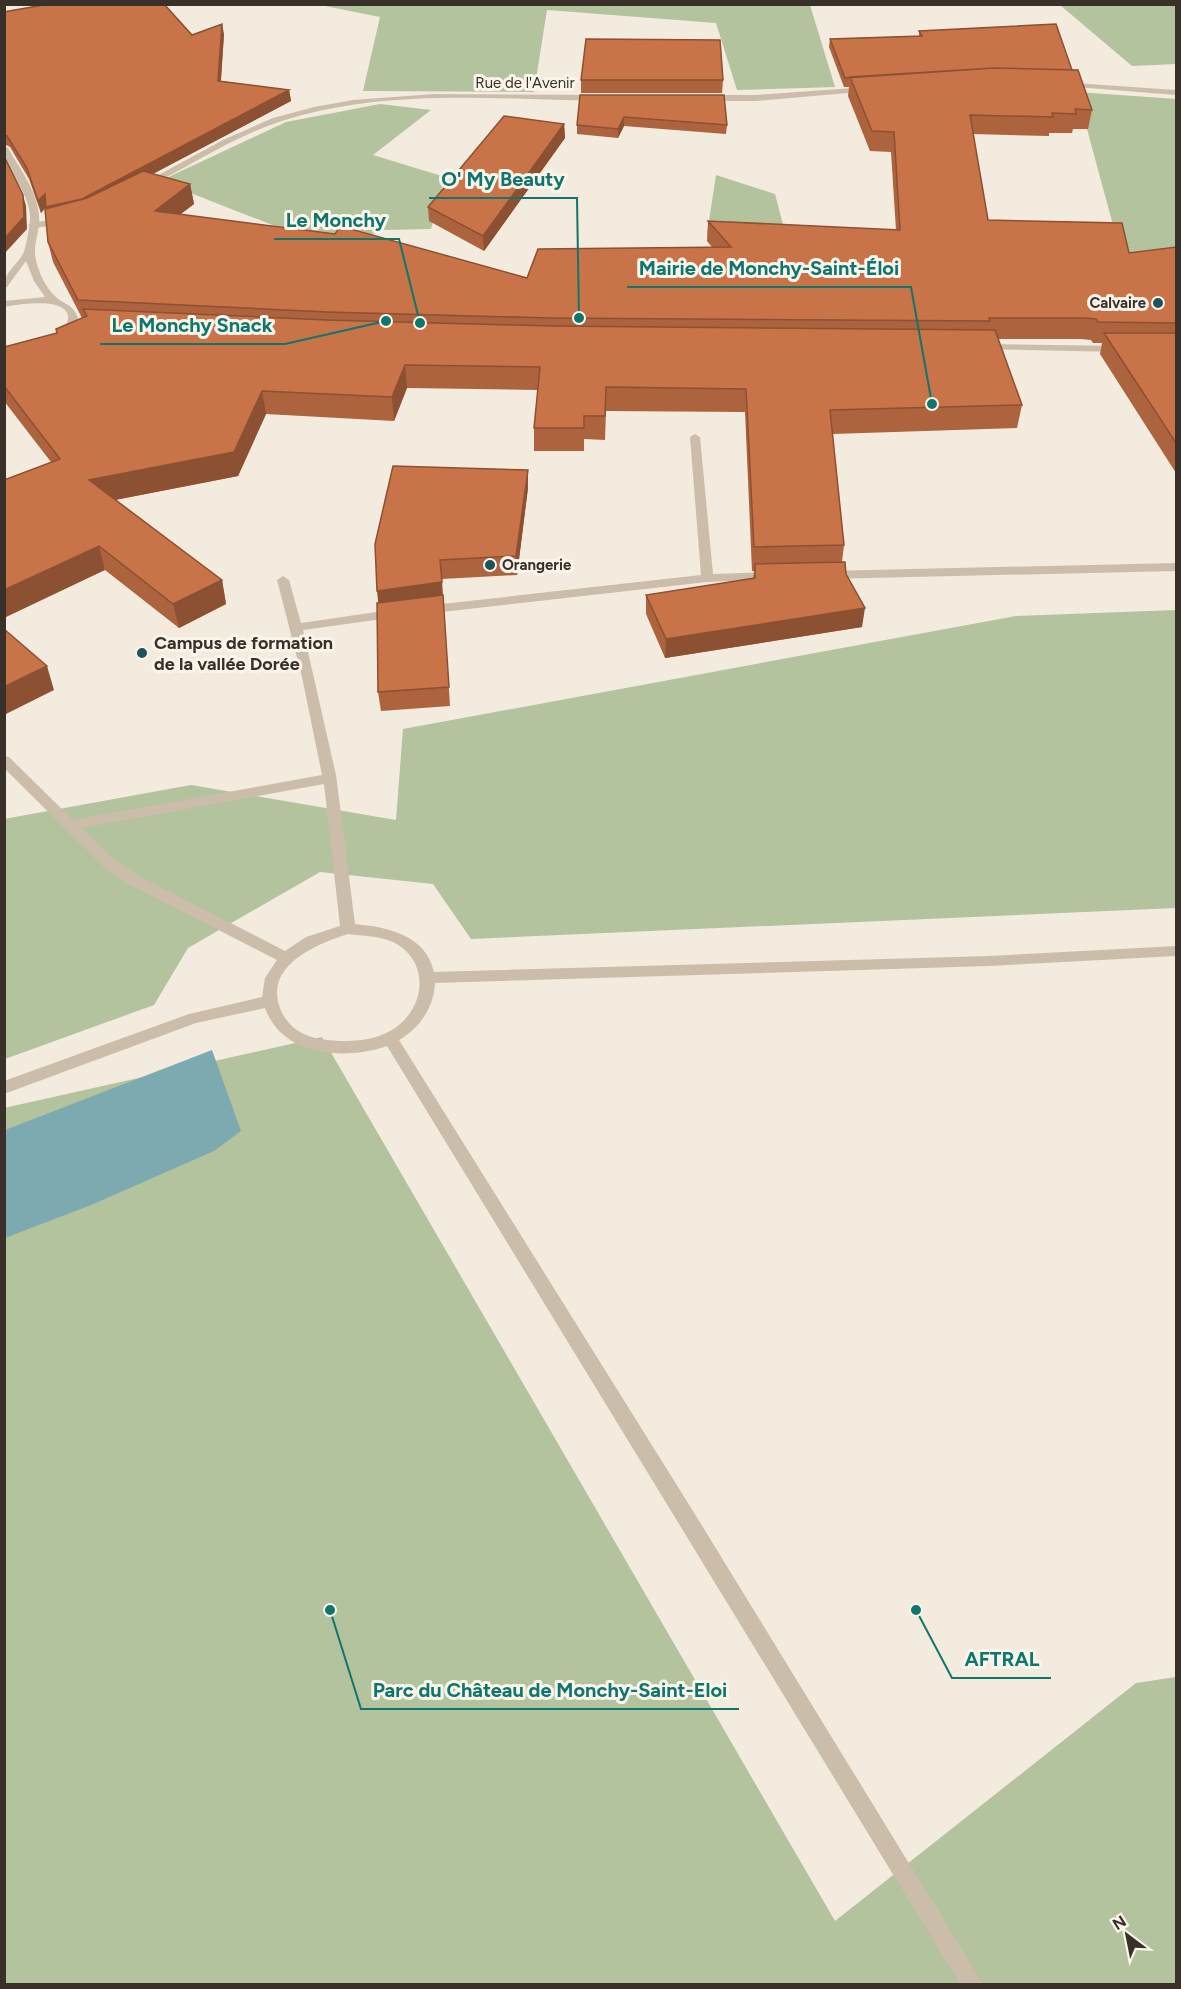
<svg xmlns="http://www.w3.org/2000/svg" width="1181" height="1989" viewBox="0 0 1181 1989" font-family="Figtree,sans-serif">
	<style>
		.green { fill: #b3c39e }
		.water { fill: #7daab1 }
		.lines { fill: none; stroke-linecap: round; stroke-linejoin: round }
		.service { fill: #ccbdaa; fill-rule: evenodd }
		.minor { fill: #ccbdaa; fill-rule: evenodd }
		.tertiary { fill: #ccbdaa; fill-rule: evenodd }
		.wall { fill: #ac633e }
		.shaded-wall { fill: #8c5032 }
		.building { fill: #c87348; stroke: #8c5032; stroke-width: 1.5 }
		.poi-dot { fill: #1e525c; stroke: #faf5eb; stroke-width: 2 }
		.labels { text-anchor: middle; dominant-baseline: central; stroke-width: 6; stroke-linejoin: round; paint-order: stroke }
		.far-street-label { font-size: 15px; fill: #39302a; stroke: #faf5eb }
		.far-poi-label { font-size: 15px; font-weight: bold; fill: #39302a; stroke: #faf5eb; text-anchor: end }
		.poi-label { font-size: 18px; font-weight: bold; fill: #39302a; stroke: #faf5eb; text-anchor: start }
		.leader { fill: none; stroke: #0f766e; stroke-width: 2 }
		.callout-dot { fill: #0f766e; stroke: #faf5eb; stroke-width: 2 }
		.callout-label { font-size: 20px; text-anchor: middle; font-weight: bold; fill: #0f766e; stroke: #faf5eb; stroke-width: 6; stroke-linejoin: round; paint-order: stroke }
	</style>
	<rect width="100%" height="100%" fill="#f3ebde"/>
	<!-- green -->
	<path class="green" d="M 320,5 L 810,5 L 835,87 L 737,90 L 716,23 L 547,10 L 534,92 L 363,91 L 380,17 Z
		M 1060,5 L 1176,5 L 1176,64 L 1132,66 Z
		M 1077,92 L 1176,99 L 1176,339 L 1120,251 Z
		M 380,104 L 431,110 L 373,155 L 445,177 L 431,229 L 384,230 L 336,250 L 160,181 L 286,122 Z
		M 716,175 L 775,194 L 786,236 L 707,234 Z
		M 1176,610 L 1176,908 L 471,939 L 433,884 L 320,872 L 188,948 L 154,1005 L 5,1059 L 4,819 L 191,785 L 396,820 L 403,729 L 1016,616 Z
		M 322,1037 L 835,1921 L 1136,1683 L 1176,1677 L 1176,1984 L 5,1984 L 4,1108 Z"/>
	<!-- water -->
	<path class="water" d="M 212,1050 L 241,1131 L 214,1151 L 91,1205 L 5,1238 L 5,1130 Z"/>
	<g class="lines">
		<!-- service -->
		<path class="service" d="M 695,434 L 700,437 L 713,574 L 773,572 L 779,576 L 777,579 L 707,582 L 424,614 L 418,610 L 424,606 L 701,575 L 690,437 Z
			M 1176,563 L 1176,571 L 827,579 L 821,575 L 827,571 Z
			M 283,576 L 289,580 L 301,623 L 397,609 L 403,613 L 397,617 L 303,630 L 336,775 L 355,924 C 387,927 426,935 434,972 L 989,956 L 1176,946 L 1176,956 L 989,966 L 435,983 C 434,1007 420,1028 399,1040 L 693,1511 L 983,1984 L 960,1984 L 387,1046 C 344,1061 282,1056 265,1008 L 196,1023 L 4,1094 L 4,1081 L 189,1014 L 262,997 L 265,978 L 277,960 L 127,883 L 106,869 L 4,768 L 4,756 L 9,757 L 73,820 L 322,775 L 302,677 L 277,580 ZM 324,784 L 340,926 L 306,937 L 285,951 L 137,875 L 116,861 L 82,828 ZM 348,934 C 363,936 379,936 393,942 C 431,961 426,1009 392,1030 C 375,1040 358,1041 339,1041 C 326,1040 312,1039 300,1032 C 291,1027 283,1017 280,1008 C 264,965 317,944 348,934 Z"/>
		<!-- minor -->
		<path class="minor" d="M 1060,82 L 1176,90 L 1176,95 L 1063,86 L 1060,86 Z
			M 868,87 L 872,89 L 871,91 L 756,101 L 703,101 L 699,98 L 703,95 L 756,95 Z
			M 435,94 L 598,95 L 602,98 L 598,101 C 493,99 381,88 279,122 C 233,137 191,165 148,187 L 140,185 L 223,140 L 273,118 L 314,107 L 353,100 Z
			M 66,219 L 71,222 L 69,224 L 33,228 L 28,225 L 33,222 Z"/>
		<!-- tertiary -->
		<path class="tertiary" d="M 4,146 L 8,148 C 20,169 37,191 39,215 C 41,236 29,245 39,270 C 42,279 48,290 56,297 C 65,305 73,304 78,318 L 74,329 L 63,338 L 54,336 C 58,332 65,329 67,323 C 77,295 17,304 4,307 L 4,301 L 45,297 L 34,281 L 26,261 L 7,287 L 4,288 C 4,271 17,266 24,252 C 26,246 31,221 30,215 C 28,189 4,170 4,146 Z
			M 983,344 L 1121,346 L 1126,349 L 1121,352 L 979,349 L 979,345 Z"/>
	</g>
	<!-- wall -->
	<path class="wall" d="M 4,12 L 192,35 L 224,34 L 221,81 L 289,90 L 291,101 L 153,174 L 190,184 L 194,204 L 180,214 L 527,278 L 712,247 L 707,241 L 708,221 L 896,230 L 891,152 L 870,151 L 848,96 L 849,87 L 844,87 L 829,47 L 830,39 L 919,36 L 919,31 L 1072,70 L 1092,110 L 1088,129 L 1073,129 L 1072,133 L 1049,133 L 1049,136 L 973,134 L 988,220 L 1129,253 L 1176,247 L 1176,473 L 1100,354 L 1102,343 L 1093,343 L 1091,340 L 1081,339 L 998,339 L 1022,405 L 1017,428 L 832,434 L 844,545 L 842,562 L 862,627 L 665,658 L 646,614 L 646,595 L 753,579 L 754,571 L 752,571 L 745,412 L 606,411 L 605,440 L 584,439 L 584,451 L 534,451 L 534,428 L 538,390 L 407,388 L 394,421 L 266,414 L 238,476 L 115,500 L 222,580 L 226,604 L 179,628 L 105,570 L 51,462 L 4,401 L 4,347 L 57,333 L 82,318 L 53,262 L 48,242 L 46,207 L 41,213 L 29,179 L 10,147 L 4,144 Z
		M 581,80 L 723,80 L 722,93 L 581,93 Z
		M 580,95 L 727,125 L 726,134 L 624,126 L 618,138 L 577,134 L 577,125 Z
		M 564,124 L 565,138 L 484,251 L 429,221 L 428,207 Z
		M 528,488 L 517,575 L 442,579 L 450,706 L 381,711 L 378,692 L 378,603 Z"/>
	<!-- shaded-wall -->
	<path class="shaded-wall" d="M 222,24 L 224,34 L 220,91 L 218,81 Z
		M 289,90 L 291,101 L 84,210 L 49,218 L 46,207 L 41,213 L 38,201 L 45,194 Z
		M 624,117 L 624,126 L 618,138 L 618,129 Z
		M 564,124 L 565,138 L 484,251 L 483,236 Z
		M 190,184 L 194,204 L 159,231 L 155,211 Z
		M 23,195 L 26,206 L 27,229 L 4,254 L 4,239 Z
		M 405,365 L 407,388 L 394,421 L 392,397 Z
		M 262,391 L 266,414 L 238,476 L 94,504 L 89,480 Z
		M 528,470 L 528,488 L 517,575 L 516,556 Z
		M 99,546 L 105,570 L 4,618 L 4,590 Z
		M 440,560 L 450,706 L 443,601 L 379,610 L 377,591 Z
		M 222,580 L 226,604 L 179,628 L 173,604 Z
		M 865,608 L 862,627 L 665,658 L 666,639 Z
		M 47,666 L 54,690 L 4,715 L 4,687 Z"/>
	<!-- building -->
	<path class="building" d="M 49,4 L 164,4 L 192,35 L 222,24 L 218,81 L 289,90 L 82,199 L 46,207 L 45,194 L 38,201 L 27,168 L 7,136 L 4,135 L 4,12 Z
		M 1056,24 L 1072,70 L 994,68 L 845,78 L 830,39 L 922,36 L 919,31 Z
		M 586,39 L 720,40 L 723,80 L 581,80 Z
		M 994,68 L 1078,70 L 1092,110 L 1075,109 L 1076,114 L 1052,113 L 1053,117 L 970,115 L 988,220 L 1122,223 L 1129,253 L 1176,247 L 1176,323 L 1098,322 L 1096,319 L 1086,318 L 989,318 L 990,321 L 551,318 L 327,312 L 78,300 L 48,242 L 45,209 L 87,198 L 143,171 L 190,184 L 155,211 L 335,234 L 340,226 L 527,278 L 538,249 L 731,247 L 708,221 L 900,230 L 894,132 L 872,131 L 850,77 Z
		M 580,95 L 724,95 L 727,125 L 624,117 L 618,129 L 577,125 Z
		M 504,116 L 564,124 L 483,236 L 428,207 Z
		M 4,156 L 23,195 L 24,217 L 4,239 Z
		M 83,309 L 326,320 L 551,326 L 995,330 L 1022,405 L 830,410 L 844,545 L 754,547 L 746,389 L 606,387 L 605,416 L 584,416 L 584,428 L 534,428 L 540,367 L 405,365 L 392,397 L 262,391 L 234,452 L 89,480 L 222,580 L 173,604 L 99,546 L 4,590 L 4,480 L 60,459 L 4,386 L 4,347 L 57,333 L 56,329 L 87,316 Z
		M 1104,333 L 1176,333 L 1176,443 Z
		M 393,466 L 528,470 L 516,556 L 440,560 L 442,582 L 377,591 L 375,544 Z
		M 845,562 L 846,574 L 865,608 L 666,639 L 646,595 L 755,578 L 755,564 Z
		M 443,595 L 449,687 L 378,692 L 377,603 Z
		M 4,629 L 47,666 L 4,687 Z"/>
	<!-- markers -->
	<g class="poi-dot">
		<circle cx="1158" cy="303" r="6"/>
		<circle cx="490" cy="565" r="6"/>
		<circle cx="142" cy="653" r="6"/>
	</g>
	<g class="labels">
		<!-- far-street labels -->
		<g class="far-street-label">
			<text x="525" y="83">Rue de l'Avenir</text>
		</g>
		<!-- far-poi labels -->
		<g class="far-poi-label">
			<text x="1146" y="303">Calvaire</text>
			<text x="502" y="565" text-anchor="start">Orangerie</text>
		</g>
		<!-- poi labels -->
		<g class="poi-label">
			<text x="154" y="643">Campus de formation<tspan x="154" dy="21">de la vallée Dorée</tspan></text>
		</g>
	</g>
	<!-- callouts -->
	<path class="leader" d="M579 318L577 198H429M420 323L399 239H274M932 404L911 287H627M386 321L285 344H100M916 1610L952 1678H1051M330 1610L361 1709H739"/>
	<g class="callout-dot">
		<circle cx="579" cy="318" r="6"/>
		<circle cx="420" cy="323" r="6"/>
		<circle cx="932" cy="404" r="6"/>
		<circle cx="386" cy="321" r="6"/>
		<circle cx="916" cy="1610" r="6"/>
		<circle cx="330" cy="1610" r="6"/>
	</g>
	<g class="callout-label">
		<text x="503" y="186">O' My Beauty</text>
		<text x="336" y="227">Le Monchy</text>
		<text x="769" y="275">Mairie de Monchy-Saint-Éloi</text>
		<text x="192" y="332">Le Monchy Snack</text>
		<text x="1002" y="1666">AFTRAL</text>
		<text x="550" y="1697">Parc du Château de Monchy-Saint-Eloi</text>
	</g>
	<!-- border -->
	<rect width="1181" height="1989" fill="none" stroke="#39302a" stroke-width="12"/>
	<!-- north arrow -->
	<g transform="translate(1127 1935) rotate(328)" stroke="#faf5eb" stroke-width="4.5" paint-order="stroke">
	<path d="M0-4.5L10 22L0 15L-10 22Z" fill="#39302a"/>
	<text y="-9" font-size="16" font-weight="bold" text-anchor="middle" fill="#39302a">N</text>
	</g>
</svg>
